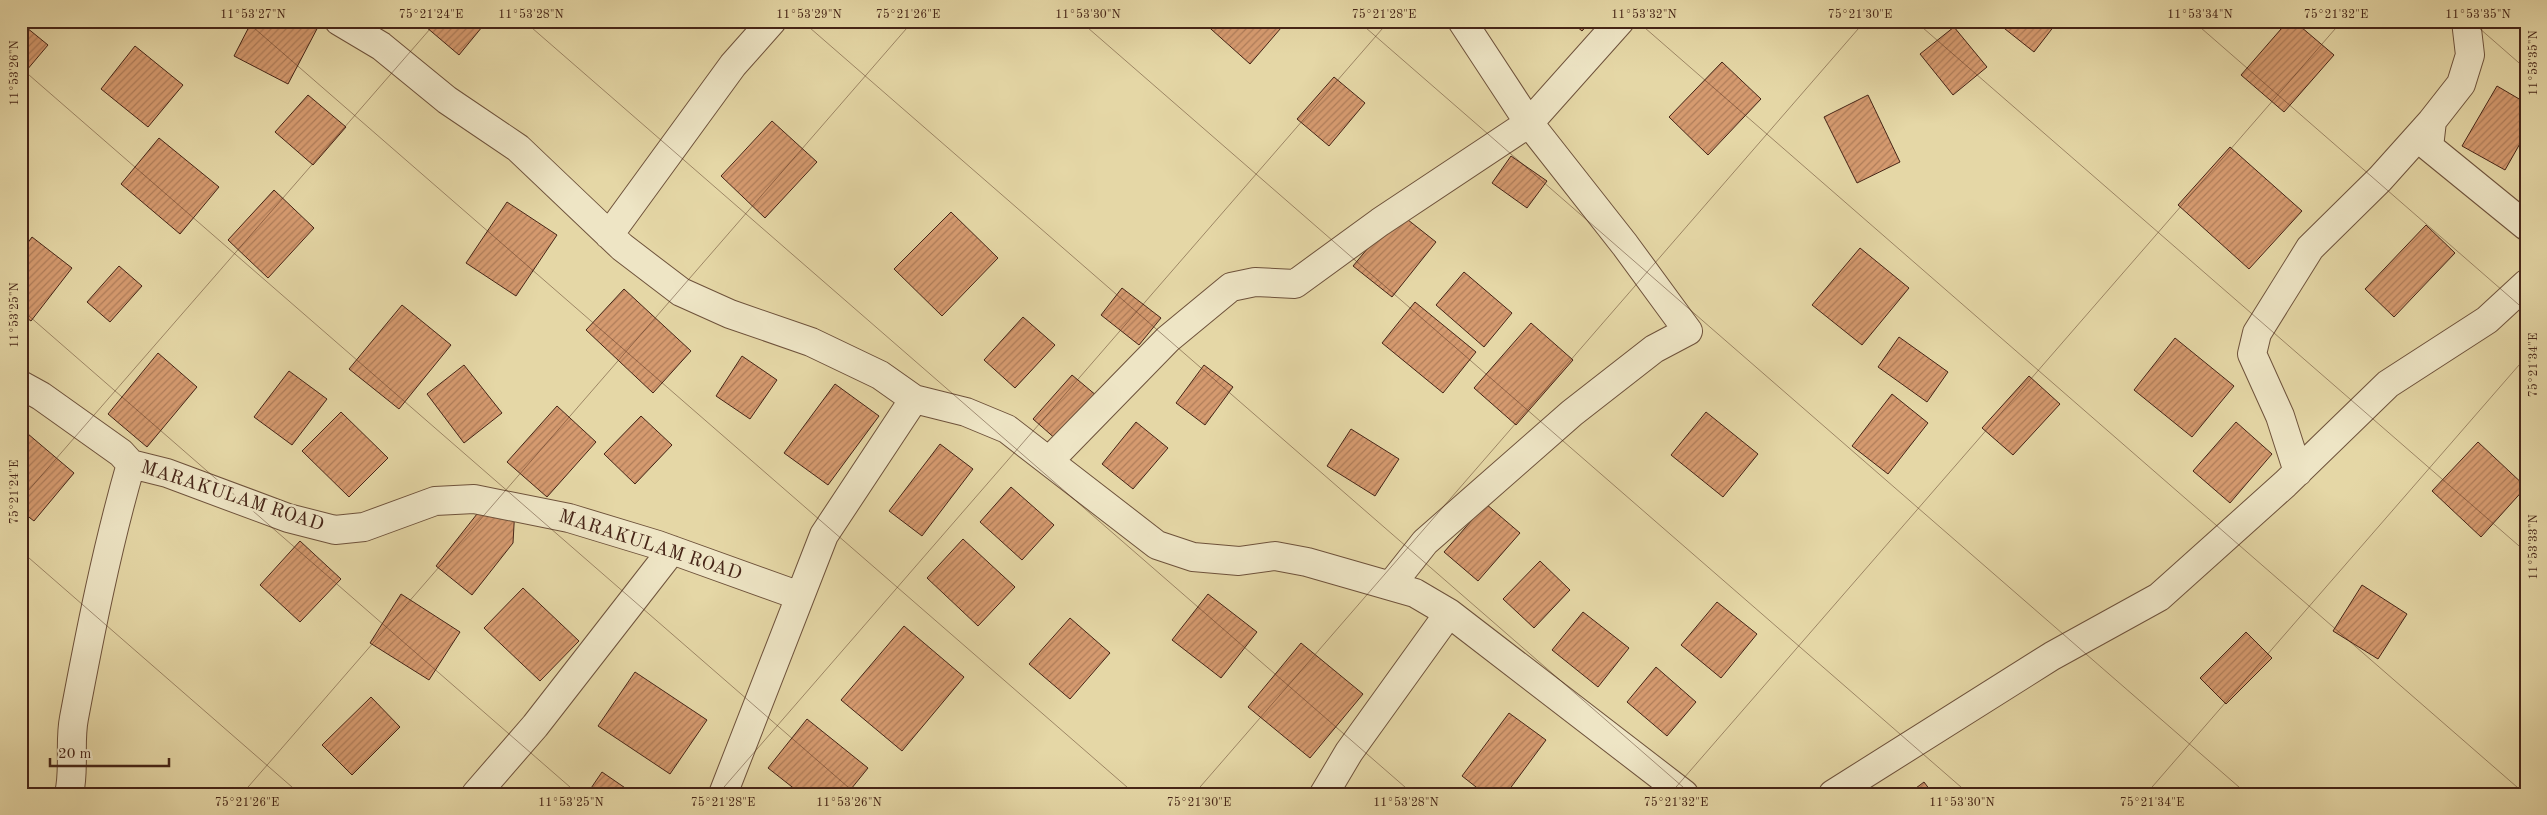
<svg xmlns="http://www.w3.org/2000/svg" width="2547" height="815" viewBox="0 0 2547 815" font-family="'Old Standard TT',serif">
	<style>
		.building { fill: url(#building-hatch); stroke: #462517 }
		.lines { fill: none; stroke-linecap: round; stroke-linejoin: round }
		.street-casing { stroke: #6e523b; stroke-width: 30 }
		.street { stroke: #eee5c5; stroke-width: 28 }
		.ticks { fill: none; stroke: #462517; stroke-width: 1; stroke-opacity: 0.45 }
		.labels { text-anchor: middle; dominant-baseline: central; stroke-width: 5; stroke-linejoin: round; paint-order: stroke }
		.street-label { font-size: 19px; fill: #462517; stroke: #eee5c5 }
		.neatline { fill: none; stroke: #462517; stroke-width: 2 }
		.ticks-label { font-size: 12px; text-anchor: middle; fill: #462517 }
	</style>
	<defs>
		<pattern id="building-hatch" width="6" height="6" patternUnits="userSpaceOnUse" patternTransform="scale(1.25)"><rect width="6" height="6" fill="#d59a6f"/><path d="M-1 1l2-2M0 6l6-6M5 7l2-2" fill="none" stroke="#af7d5a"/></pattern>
	</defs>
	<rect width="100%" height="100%" fill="#e5d7a6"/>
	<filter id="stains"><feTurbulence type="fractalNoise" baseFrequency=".004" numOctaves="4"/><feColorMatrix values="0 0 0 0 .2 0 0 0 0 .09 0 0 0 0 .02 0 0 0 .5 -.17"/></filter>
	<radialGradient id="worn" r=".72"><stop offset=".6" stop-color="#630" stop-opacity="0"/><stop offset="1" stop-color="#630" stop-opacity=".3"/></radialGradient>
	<!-- building -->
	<path class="building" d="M 252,21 L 312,21 L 319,25 L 288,84 L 234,56 Z
		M 419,21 L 487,21 L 459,55 Z
		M 1202,21 L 1287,21 L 1250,64 Z
		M 1570,21 L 1591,21 L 1582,31 Z
		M 1995,21 L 2058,21 L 2034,52 Z
		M 2288,21 L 2294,21 L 2334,55 L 2284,112 L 2241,75 Z
		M 2511,21 L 2526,21 L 2526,30 Z
		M 21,23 L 48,45 L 21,77 Z
		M 1954,27 L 1987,67 L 1953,95 L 1920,54 Z
		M 135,46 L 183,85 L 148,127 L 101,89 Z
		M 1722,62 L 1761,99 L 1708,155 L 1669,117 Z
		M 1334,77 L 1365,103 L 1329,146 L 1297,119 Z
		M 2497,86 L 2526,103 L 2526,133 L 2505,170 L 2462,146 Z
		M 308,95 L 346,127 L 313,165 L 275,132 Z
		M 1868,95 L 1900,162 L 1857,183 L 1824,117 Z
		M 772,121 L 817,162 L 765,218 L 721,176 Z
		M 159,138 L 219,187 L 180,234 L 121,184 Z
		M 2230,147 L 2302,211 L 2249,269 L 2178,205 Z
		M 1511,156 L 1547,181 L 1527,208 L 1492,183 Z
		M 274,190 L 314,228 L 268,278 L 228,240 Z
		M 507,202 L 557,235 L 516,296 L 466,263 Z
		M 951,212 L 998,258 L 942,316 L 894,269 Z
		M 1398,212 L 1436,242 L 1392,297 L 1353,266 Z
		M 2426,225 L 2455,253 L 2394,317 L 2365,289 Z
		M 32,237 L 72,268 L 31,321 L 21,314 L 21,252 Z
		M 1860,248 L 1909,288 L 1862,345 L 1812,305 Z
		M 119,266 L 142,286 L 110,322 L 87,302 Z
		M 1464,272 L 1512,313 L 1484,347 L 1436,305 Z
		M 1122,288 L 1161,318 L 1139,345 L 1101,315 Z
		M 624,289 L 691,351 L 653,393 L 586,330 Z
		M 1415,302 L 1476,352 L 1443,393 L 1382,343 Z
		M 402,305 L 451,345 L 399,409 L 349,369 Z
		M 1023,317 L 1055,345 L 1015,388 L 984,360 Z
		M 1531,323 L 1573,360 L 1516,425 L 1474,388 Z
		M 1899,337 L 1948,372 L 1927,402 L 1878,367 Z
		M 2175,338 L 2234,386 L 2192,437 L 2134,390 Z
		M 158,353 L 197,387 L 147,447 L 108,414 Z
		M 742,356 L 777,380 L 750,419 L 716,396 Z
		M 464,365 L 502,413 L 464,443 L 427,394 Z
		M 1204,365 L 1233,387 L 1205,425 L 1176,403 Z
		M 289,371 L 327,399 L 292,445 L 254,417 Z
		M 1072,375 L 1097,396 L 1058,441 L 1033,419 Z
		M 2029,376 L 2060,404 L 2013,455 L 1982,428 Z
		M 835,384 L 879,416 L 828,485 L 784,453 Z
		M 1892,394 L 1928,423 L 1888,474 L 1852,446 Z
		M 557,406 L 596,442 L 547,497 L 507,462 Z
		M 341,412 L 388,458 L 349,497 L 302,451 Z
		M 1706,412 L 1758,454 L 1723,497 L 1671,455 Z
		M 641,416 L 672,445 L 635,484 L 604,454 Z
		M 1136,422 L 1168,448 L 1133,489 L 1102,464 Z
		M 2236,422 L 2272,454 L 2230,503 L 2193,471 Z
		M 21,428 L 74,473 L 34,521 L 21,511 Z
		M 1351,429 L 1399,459 L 1375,496 L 1327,466 Z
		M 2478,442 L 2526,487 L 2481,537 L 2432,491 Z
		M 940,444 L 973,469 L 922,536 L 889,511 Z
		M 1011,487 L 1054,525 L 1022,560 L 980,522 Z
		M 1486,504 L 1520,533 L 1478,581 L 1444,552 Z
		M 515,507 L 513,543 L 472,595 L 436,566 L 477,514 Z
		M 963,539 L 1015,587 L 978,626 L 927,578 Z
		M 300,541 L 341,579 L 300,622 L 260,585 Z
		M 1540,561 L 1570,590 L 1534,628 L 1503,599 Z
		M 2362,585 L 2407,614 L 2378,659 L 2333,631 Z
		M 523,588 L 579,641 L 540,681 L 484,628 Z
		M 401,594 L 460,632 L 429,680 L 370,643 Z
		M 1208,594 L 1257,632 L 1221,678 L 1172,640 Z
		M 1717,602 L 1757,634 L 1721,678 L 1681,645 Z
		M 1583,612 L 1629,648 L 1598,687 L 1552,650 Z
		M 1070,618 L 1110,653 L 1070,699 L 1029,664 Z
		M 904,626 L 964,677 L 902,751 L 841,700 Z
		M 2246,632 L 2272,658 L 2226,704 L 2200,678 Z
		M 1301,643 L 1363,694 L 1310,758 L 1248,707 Z
		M 1656,667 L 1696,702 L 1667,736 L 1627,702 Z
		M 635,672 L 707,720 L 670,774 L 598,726 Z
		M 371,697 L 400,727 L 352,775 L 322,745 Z
		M 1509,713 L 1546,740 L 1506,794 L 1485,794 L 1462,776 Z
		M 807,719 L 868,768 L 847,794 L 801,794 L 768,768 Z
		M 602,772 L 634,794 L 587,794 Z
		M 1924,782 L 1933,794 L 1908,794 Z"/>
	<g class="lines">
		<!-- street casing -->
		<g class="street-casing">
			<path id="street" d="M 339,21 L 381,46 L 447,100 L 518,148 L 622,247 L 681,292 L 730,314 L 811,342 L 880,375 L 914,399
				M 2466,21 L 2470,55 L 2461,84 L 2432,121 L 2429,147 L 2526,226
				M 609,235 L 733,65 L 772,21
				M 21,385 L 41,396 L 121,453 L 131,464
				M 1049,461 L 1168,339 L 1231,287 L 1255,282 L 1295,284 L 1380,222 L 1529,123 L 1620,21
				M 2298,472 L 2280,416 L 2252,354 L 2257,333 L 2310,248 L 2380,179 L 2432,121
				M 1391,585 L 1425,542 L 1572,413 L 1654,349 L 1688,331 L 1625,245 L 1529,123 L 1462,21
				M 69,794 C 75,769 69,743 74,718 C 90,633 107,547 131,464 L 167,473 L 288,518 L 335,530 L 364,527 L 435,501 L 474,499 L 569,518 L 658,545 L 800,596
				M 476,794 L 535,726 L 672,550
				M 723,794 L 824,535 L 914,399 L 966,412 L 1007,429 L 1157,545 L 1193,557 L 1239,561 L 1275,556 L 1307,562 L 1415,593 L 1449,613 L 1684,794
				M 1324,794 L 1349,752 L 1449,613
				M 1833,794 L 2052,656 L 2159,597 L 2285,484 L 2388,384 L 2487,320 L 2526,284"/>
		</g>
		<!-- street -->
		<use href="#street" class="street"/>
	</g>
	<!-- ticks -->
	<path class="ticks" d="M 246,21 L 1135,794M 524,21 L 1413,794M 802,21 L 1691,794M 1080,21 L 1969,794M 1358,21 L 2247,794M 1637,21 L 2525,794M 1915,21 L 2526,552M 2193,21 L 2526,311M 2471,21 L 2526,69M 21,68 L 856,794M 21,309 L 578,794M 21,499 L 437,21M 21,551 L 300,794M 21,793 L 22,794M 242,794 L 913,21M 718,794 L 1389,21M 1194,794 L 1865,21M 1670,794 L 2342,21M 2146,794 L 2526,357"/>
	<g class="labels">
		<!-- street labels -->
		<g class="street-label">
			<text transform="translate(232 497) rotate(18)">MARAKULAM ROAD</text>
			<text transform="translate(650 546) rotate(18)">MARAKULAM ROAD</text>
		</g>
	</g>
	<!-- margin -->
	<rect width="2547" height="815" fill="none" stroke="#e5d7a6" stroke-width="55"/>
	<!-- scale -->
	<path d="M50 758v8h119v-8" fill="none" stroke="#462517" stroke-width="2.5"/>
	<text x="58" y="758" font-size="15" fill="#462517" stroke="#eee5c5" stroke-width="4" paint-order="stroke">20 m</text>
	<rect x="28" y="28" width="2492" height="760" class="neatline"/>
	<g class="ticks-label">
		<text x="253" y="18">11°53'27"N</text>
		<text x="431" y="18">75°21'24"E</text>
		<text x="531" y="18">11°53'28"N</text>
		<text x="809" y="18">11°53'29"N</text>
		<text x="908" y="18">75°21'26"E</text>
		<text x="1088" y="18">11°53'30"N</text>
		<text x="1384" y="18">75°21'28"E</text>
		<text x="1644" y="18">11°53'32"N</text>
		<text x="1860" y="18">75°21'30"E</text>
		<text x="2200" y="18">11°53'34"N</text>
		<text x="2336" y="18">75°21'32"E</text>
		<text x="2478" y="18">11°53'35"N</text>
		<text transform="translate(2533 63) rotate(-90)" y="4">11°53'35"N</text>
		<text transform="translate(14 73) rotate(-90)" y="4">11°53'26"N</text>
		<text transform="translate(14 315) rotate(-90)" y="4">11°53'25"N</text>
		<text transform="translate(2533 365) rotate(-90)" y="4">75°21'34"E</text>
		<text transform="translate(14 492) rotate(-90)" y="4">75°21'24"E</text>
		<text transform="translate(2533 547) rotate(-90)" y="4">11°53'33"N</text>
		<text x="247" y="806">75°21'26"E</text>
		<text x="571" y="806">11°53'25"N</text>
		<text x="723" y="806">75°21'28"E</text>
		<text x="849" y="806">11°53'26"N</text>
		<text x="1199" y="806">75°21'30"E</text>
		<text x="1406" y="806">11°53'28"N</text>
		<text x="1676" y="806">75°21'32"E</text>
		<text x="1962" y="806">11°53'30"N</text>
		<text x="2152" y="806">75°21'34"E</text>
	</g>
	<rect width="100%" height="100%" filter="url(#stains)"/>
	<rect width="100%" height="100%" fill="url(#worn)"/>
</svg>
